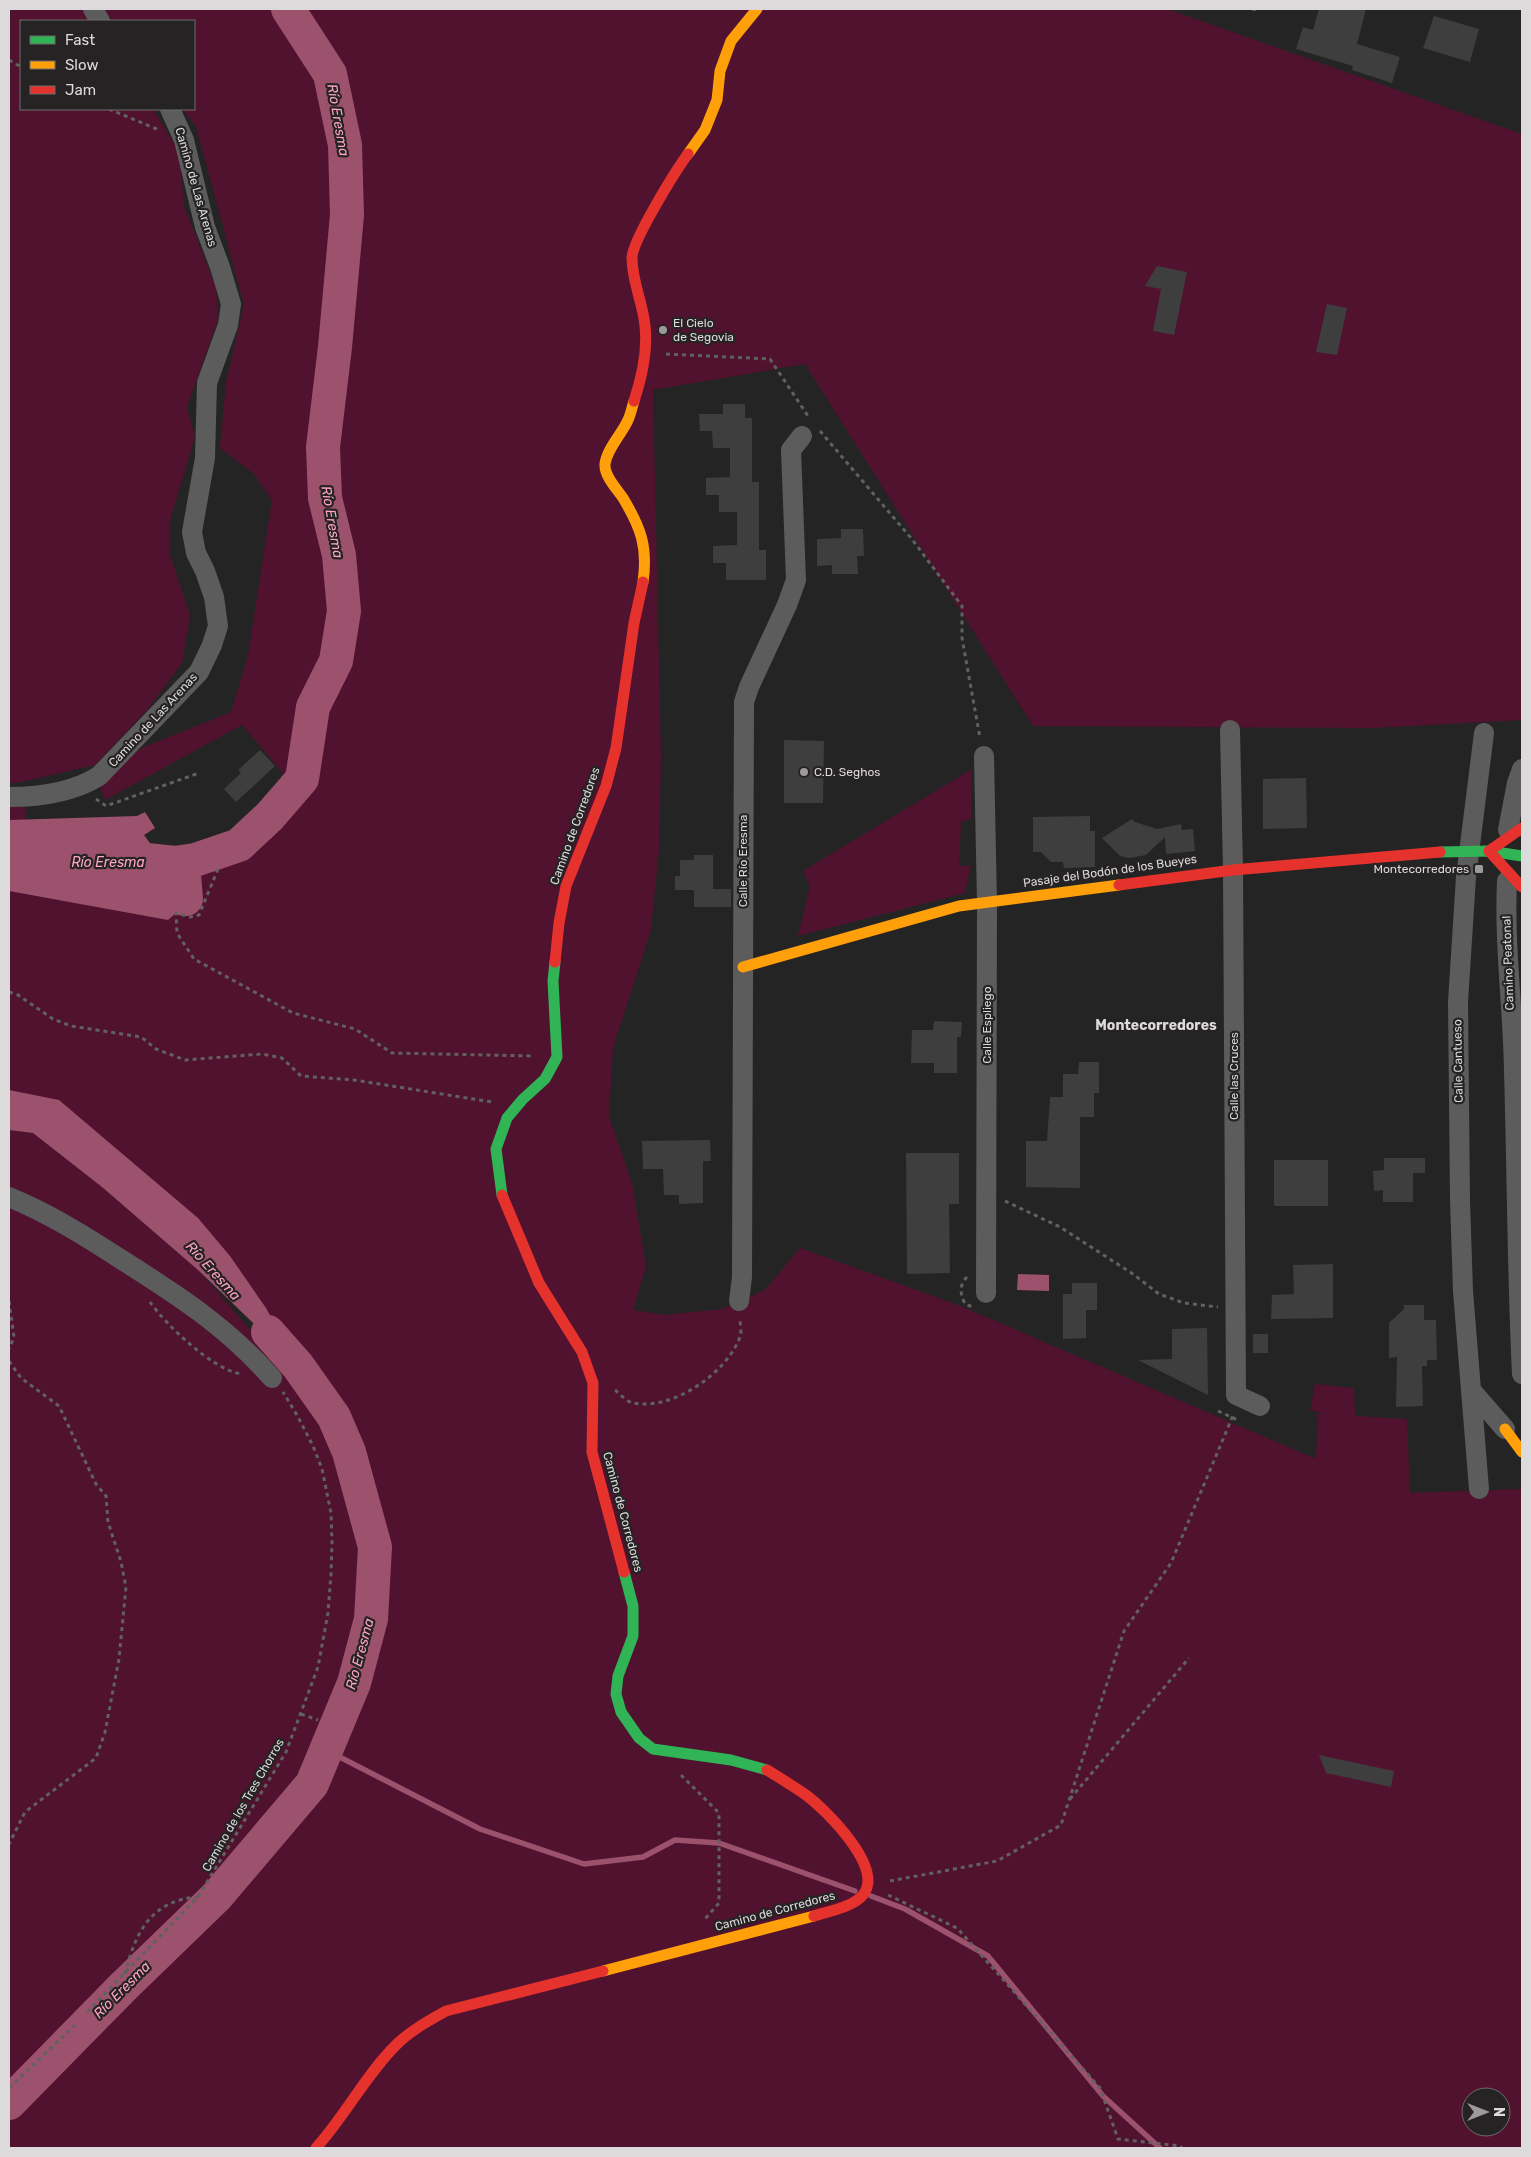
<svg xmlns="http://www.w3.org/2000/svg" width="1531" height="2157" viewBox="0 0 1531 2157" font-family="Rubik,sans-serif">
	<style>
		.green { fill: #50122e; fill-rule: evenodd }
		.water { fill: #9c526c }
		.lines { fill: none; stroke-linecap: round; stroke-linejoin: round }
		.stream { stroke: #9c526c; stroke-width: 5.5 }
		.river { stroke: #9c526c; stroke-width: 34 }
		.building { fill: #3f3e3e }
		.path { stroke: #616161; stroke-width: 3; stroke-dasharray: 4 4; stroke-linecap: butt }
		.street { stroke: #5c5c5c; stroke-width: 20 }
		.fast { stroke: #30b455; stroke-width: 11 }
		.slow { stroke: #ff9f0a; stroke-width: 11 }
		.jam { stroke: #e5322d; stroke-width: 11 }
		.poi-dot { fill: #9c9a9a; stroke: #262324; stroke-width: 2 }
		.labels { text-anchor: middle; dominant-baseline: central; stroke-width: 4.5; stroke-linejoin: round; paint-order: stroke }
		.street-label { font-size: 12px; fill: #dcdada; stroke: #262324 }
		.poi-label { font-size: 12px; fill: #dcdada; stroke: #262324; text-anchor: start }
		.water-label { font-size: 14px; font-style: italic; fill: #ffa3c2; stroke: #262324 }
		.neighbourhood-label { font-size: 14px; font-weight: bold; fill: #dcdada; stroke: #262324 }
	</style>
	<rect width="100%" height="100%" fill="#252424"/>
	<!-- green -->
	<path class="green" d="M 9,9 L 1167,9 L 1522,134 L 1522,720 L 1372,728 L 1033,726 L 805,364 L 653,390 L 661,758 L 659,849 L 651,930 L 613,1048 L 609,1117 L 632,1183 L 646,1267 L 633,1310 L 665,1315 L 723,1309 L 765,1290 L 800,1248 L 958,1305 L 1316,1459 L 1318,1414 L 1325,1414 L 1310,1410 L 1315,1384 L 1354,1388 L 1355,1416 L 1407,1419 L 1410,1493 L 1522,1489 L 1522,2148 L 9,2148 L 9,1130 L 33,1133 L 102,1187 L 198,1270 L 295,1381 L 352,1463 L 334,1417 L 298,1366 L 167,1219 L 9,1111 L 9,847 L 175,863 L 195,860 L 212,854 L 201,843 L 232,835 L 282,802 L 295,787 L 242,725 L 105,800 L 98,782 L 142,748 L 231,712 L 248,656 L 272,500 L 253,473 L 220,448 L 226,382 L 244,305 L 196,126 L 182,109 L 194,109 L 194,21 L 113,21 L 104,10 L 109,21 L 21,21 L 21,109 L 153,109 L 179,152 L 184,206 L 216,288 L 218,319 L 187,407 L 195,437 L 170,520 L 169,552 L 190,615 L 182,663 L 147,710 L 95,765 L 21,782 L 9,783 ZM 1471,2097 L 1501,2097 L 1501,2127 L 1471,2127 Z
		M 972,769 L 971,819 L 961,822 L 959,866 L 971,866 L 965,893 L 798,936 L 810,886 L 803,871 Z
		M 9,803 L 26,808 L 26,820 L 9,820 Z"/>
	<!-- water -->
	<path class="water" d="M 145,812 L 155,828 L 144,835 L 158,854 L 173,852 L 176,913 L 168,920 L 9,891 L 9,820 L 137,816 Z
		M 9,1090 L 59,1100 L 198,1218 L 230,1256 L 266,1308 L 298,1366 L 198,1270 L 102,1187 L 33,1133 L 9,1130 Z
		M 1018,1274 L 1049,1275 L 1049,1291 L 1017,1290 Z"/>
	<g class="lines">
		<!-- stream -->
		<path class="stream" d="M 326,1750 L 480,1829 L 584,1864 L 643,1857 L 675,1840 L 719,1843 L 855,1891
			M 871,1896 L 905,1909 L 988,1956 L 1103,2096 L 1160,2148"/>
		<!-- river -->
		<path class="river" d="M 128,858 L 175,863 L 195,860 L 239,845 L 270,816 L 302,779 L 313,707 L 336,661 L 344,611 L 339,555 L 325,498 L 323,447 L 335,347 L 347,215 L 345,145 L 330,74 L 288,9
			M 134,880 L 155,895 L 186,899 L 183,862
			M 9,2103 L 123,1987 L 217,1896 L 312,1784 L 354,1683 L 371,1619 L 375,1547 L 349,1452 L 334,1417 L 298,1366 L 268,1332"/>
	</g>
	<!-- building -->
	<path class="building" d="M 1319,9 L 1366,9 L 1357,44 L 1400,57 L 1392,83 L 1352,70 L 1353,66 L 1296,49 L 1303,27 L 1313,30 Z
		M 1434,16 L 1479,29 L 1470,62 L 1423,48 Z
		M 1157,266 L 1187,272 L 1174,335 L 1153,331 L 1161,289 L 1145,286 Z
		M 1327,304 L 1347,308 L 1337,355 L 1316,352 Z
		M 723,404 L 745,404 L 745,418 L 752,418 L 752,482 L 759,482 L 759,550 L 766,550 L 766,580 L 726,580 L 726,563 L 713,563 L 713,546 L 737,545 L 737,512 L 719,512 L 719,495 L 706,495 L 706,478 L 730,477 L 730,448 L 713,448 L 712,431 L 700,431 L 699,414 L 723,414 Z
		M 841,529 L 863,529 L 864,556 L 857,556 L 858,574 L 832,574 L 832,565 L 817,566 L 817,539 L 841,538 Z
		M 784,740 L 824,741 L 823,803 L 784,803 Z
		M 260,750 L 275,766 L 236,802 L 224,789 L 241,773 L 238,770 Z
		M 1306,778 L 1307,828 L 1263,829 L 1263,779 Z
		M 1090,816 L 1090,831 L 1095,831 L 1095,867 L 1064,868 L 1063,862 L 1051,862 L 1041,852 L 1033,852 L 1033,817 Z
		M 1132,819 L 1135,822 L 1157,829 L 1181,824 L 1182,830 L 1193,829 L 1195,851 L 1166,854 L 1165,837 L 1146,855 L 1129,858 L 1120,856 L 1102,838 Z
		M 694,855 L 713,855 L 713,889 L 731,889 L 731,907 L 694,907 L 694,890 L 675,890 L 675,876 L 680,876 L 680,860 L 694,860 Z
		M 934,1021 L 962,1022 L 961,1037 L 957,1037 L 957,1073 L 934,1073 L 934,1063 L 911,1063 L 912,1030 L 933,1030 Z
		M 1079,1062 L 1099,1062 L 1099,1093 L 1094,1093 L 1094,1117 L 1080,1117 L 1080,1188 L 1026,1187 L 1026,1141 L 1047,1141 L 1050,1097 L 1063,1097 L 1063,1074 L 1078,1074 Z
		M 710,1140 L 711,1161 L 703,1161 L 703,1203 L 679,1204 L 679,1195 L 664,1195 L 663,1169 L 643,1169 L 642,1141 Z
		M 906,1153 L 959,1153 L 959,1204 L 949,1204 L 950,1273 L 907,1274 Z
		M 1384,1158 L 1425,1158 L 1425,1173 L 1413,1173 L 1413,1202 L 1383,1202 L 1383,1190 L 1374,1191 L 1373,1171 L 1384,1170 Z
		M 1274,1160 L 1328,1160 L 1328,1206 L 1274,1206 Z
		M 1333,1264 L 1333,1318 L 1271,1319 L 1272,1295 L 1294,1294 L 1293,1265 Z
		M 1072,1283 L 1097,1283 L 1097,1310 L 1086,1310 L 1086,1338 L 1063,1339 L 1063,1294 L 1072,1294 Z
		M 1404,1305 L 1424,1305 L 1424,1320 L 1436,1320 L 1437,1360 L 1427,1360 L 1427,1366 L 1422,1366 L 1423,1406 L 1396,1407 L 1397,1357 L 1389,1358 L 1389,1323 L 1404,1309 Z
		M 1207,1328 L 1208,1395 L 1138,1360 L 1172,1359 L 1172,1329 Z
		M 1253,1334 L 1268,1334 L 1268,1353 L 1253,1353 Z
		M 1319,1755 L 1394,1771 L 1391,1787 L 1326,1773 Z"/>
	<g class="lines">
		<!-- path -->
		<path class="path" d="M 1252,9 L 1257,10
			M 9,60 L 21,67
			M 109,109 L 159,130
			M 666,354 L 770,359 L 810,419
			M 820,431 L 911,538 L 962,606 L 962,638 L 980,738
			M 96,799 L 106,806 L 199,773
			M 218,869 L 199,915 L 190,917 L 176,913 L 177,933 L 194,959 L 293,1013 L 355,1029 L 392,1053 L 534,1056
			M 9,992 L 18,995 L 53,1019 L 71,1026 L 141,1037 L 156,1049 L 185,1060 L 262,1054 L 282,1058 L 301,1076 L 354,1080 L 492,1102
			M 1005,1201 L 1060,1227 L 1133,1274 L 1159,1294 L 1184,1303 L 1218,1307
			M 967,1277 C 959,1285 960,1294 965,1304 L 973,1307
			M 9,1301 L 14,1337 L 9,1349
			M 150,1302 C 167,1326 212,1369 241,1374
			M 9,1361 L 21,1378 L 59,1406 L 96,1484 L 106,1496 L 108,1522 L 121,1562 L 126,1587 L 119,1659 L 105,1732 L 96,1758 L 25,1812 L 9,1844
			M 615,1390 C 620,1394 627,1402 633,1403 C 672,1411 726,1374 740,1337 C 742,1332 740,1324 740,1318
			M 1218,1411 L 1240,1421
			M 301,1714 L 318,1720
			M 681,1775 L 719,1813 L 719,1903 L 703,1921
			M 1070,1799 L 1189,1658
			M 890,1881 L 997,1861 L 1061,1825 L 1124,1631 L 1171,1563 L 1234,1413
			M 888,1895 L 957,1928 L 1100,2088 L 1118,2139 L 1180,2146 L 1182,2148
			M 125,1974 C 135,1933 151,1900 198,1897
			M 87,2012 L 198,1897 L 286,1752 L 318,1667 L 328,1613 L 331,1574 L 332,1542 L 331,1513 L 322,1469 L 313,1446 L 297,1415 L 283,1392
			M 9,2088 L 75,2025"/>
		<!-- street -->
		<path class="street" d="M 93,9 L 100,21
			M 1230,730 L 1233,870 L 1236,1395 L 1260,1406
			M 984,756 L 987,902 L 986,1293
			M 9,797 C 40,797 72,793 99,776 L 199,672 L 212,645 L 218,626 L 214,597 L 205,571 L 196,553 L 192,532 L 205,458 L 207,383 L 228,325 L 231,304 L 220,267 L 205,227 L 184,140 L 170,109
			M 1508,830 L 1517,783 L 1522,769
			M 1507,881 C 1504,945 1513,1007 1514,1071 C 1517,1172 1517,1273 1522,1374
			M 9,1197 C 50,1214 85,1236 122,1260 C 179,1296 227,1327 272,1378
			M 739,1301 L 742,1277 L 744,702 L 749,687 L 787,605 L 796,580 L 791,450 L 802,436
			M 1471,1390 L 1505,1429
			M 1479,1489 L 1463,1291 L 1460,1200 L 1458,1002 L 1466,877 L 1484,733"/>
		<!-- fast -->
		<path class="fast" d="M 1440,852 L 1489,851 L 1522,856
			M 502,1195 L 496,1149 L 507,1118 L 523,1099 L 545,1079 L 557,1057 L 553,981 L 555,962
			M 624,1572 L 633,1606 L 633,1636 L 618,1676 L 616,1694 L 621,1712 L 639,1738 L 653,1749 L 731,1760 L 767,1770"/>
		<!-- slow -->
		<path class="slow" d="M 688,154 L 705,130 L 717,100 L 720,71 L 731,41 L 757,9
			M 634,401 C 632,407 631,414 628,420 C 622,434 607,448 605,464 C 604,476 617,489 623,498 C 641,528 648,547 643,582
			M 743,967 L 959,906 L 1119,885
			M 1505,1429 L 1522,1452
			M 603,1971 L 814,1916"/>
		<!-- jam -->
		<path class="jam" d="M 634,401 C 642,377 648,352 645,326 C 643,303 632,282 632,258 C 632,241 676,170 688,154
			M 1489,851 L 1522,887
			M 1489,851 L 1522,828
			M 1119,885 L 1233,870 L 1440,852
			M 555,962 L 559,923 L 566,886 L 606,786 L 616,748 L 634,623 L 643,582
			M 502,1195 L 539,1283 L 582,1352 L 593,1383 L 592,1452 L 624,1572
			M 767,1770 C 780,1778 793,1786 806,1795 C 826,1810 885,1868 863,1895 C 853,1907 829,1911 814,1916
			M 316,2148 C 345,2116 365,2076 396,2045 C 410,2031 428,2021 446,2011 L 603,1971"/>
	</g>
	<!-- markers -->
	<g class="poi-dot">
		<circle cx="663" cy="330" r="5"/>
		<circle cx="804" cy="772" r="5"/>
		<rect x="1474" y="864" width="10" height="10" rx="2.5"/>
	</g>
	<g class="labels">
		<!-- street labels -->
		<g class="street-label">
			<text transform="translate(196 187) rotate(74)">Camino de Las Arenas</text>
			<text transform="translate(153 720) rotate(-47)">Camino de Las Arenas</text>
			<text transform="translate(575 826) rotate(-70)">Camino de Corredores</text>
			<text transform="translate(743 861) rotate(-90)">Calle Río Eresma</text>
			<text transform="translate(1110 871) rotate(-8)">Pasaje del Bodón de los Bueyes</text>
			<text transform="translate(1508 963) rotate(-92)">Camino Peatonal</text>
			<text transform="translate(987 1025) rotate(-90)">Calle Espliego</text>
			<text transform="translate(1458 1061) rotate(-91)">Calle Cantueso</text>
			<text transform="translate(1234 1076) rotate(-90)">Calle las Cruces</text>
			<text transform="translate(623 1512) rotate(75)">Camino de Corredores</text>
			<text transform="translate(243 1805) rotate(-60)">Camino de los Tres Chorros</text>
			<text transform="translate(775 1911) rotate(-15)">Camino de Corredores</text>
		</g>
		<!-- poi labels -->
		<g class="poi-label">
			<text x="673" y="323">El Cielo<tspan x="673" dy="14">de Segovia</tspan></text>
			<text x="814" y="772">C.D. Seghos</text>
			<text x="1469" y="869" text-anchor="end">Montecorredores</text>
		</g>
		<!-- water labels -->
		<g class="water-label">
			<text transform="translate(338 120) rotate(80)">Río Eresma</text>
			<text transform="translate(332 522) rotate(80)">Río Eresma</text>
			<text x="108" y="862">Río Eresma</text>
			<text transform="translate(213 1271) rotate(48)">Río Eresma</text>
			<text transform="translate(360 1654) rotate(-75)">Río Eresma</text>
			<text transform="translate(122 1990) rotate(-45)">Río Eresma</text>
		</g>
		<!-- neighbourhood labels -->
		<g class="neighbourhood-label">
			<text x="1156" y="1025">Montecorredores</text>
		</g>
	</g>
	<!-- border -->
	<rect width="1531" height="2157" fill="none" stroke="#dcdada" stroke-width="20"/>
	<!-- legend -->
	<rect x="20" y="20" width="175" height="90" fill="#262324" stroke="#6f6c6d"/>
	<rect x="30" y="36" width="25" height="8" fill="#30b455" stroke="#6f6c6d"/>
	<text x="65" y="45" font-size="15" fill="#dcdada">Fast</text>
	<rect x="30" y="61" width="25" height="8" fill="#ff9f0a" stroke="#6f6c6d"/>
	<text x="65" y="70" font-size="15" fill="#dcdada">Slow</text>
	<rect x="30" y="86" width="25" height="8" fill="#e5322d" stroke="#6f6c6d"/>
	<text x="65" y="95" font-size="15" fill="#dcdada">Jam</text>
	<!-- north arrow -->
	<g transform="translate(1486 2112) rotate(90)"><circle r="24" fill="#262324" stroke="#6f6c6d"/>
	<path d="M0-4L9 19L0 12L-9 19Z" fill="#9c9a9a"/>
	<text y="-8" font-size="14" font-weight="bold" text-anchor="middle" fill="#dcdada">N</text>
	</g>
</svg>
